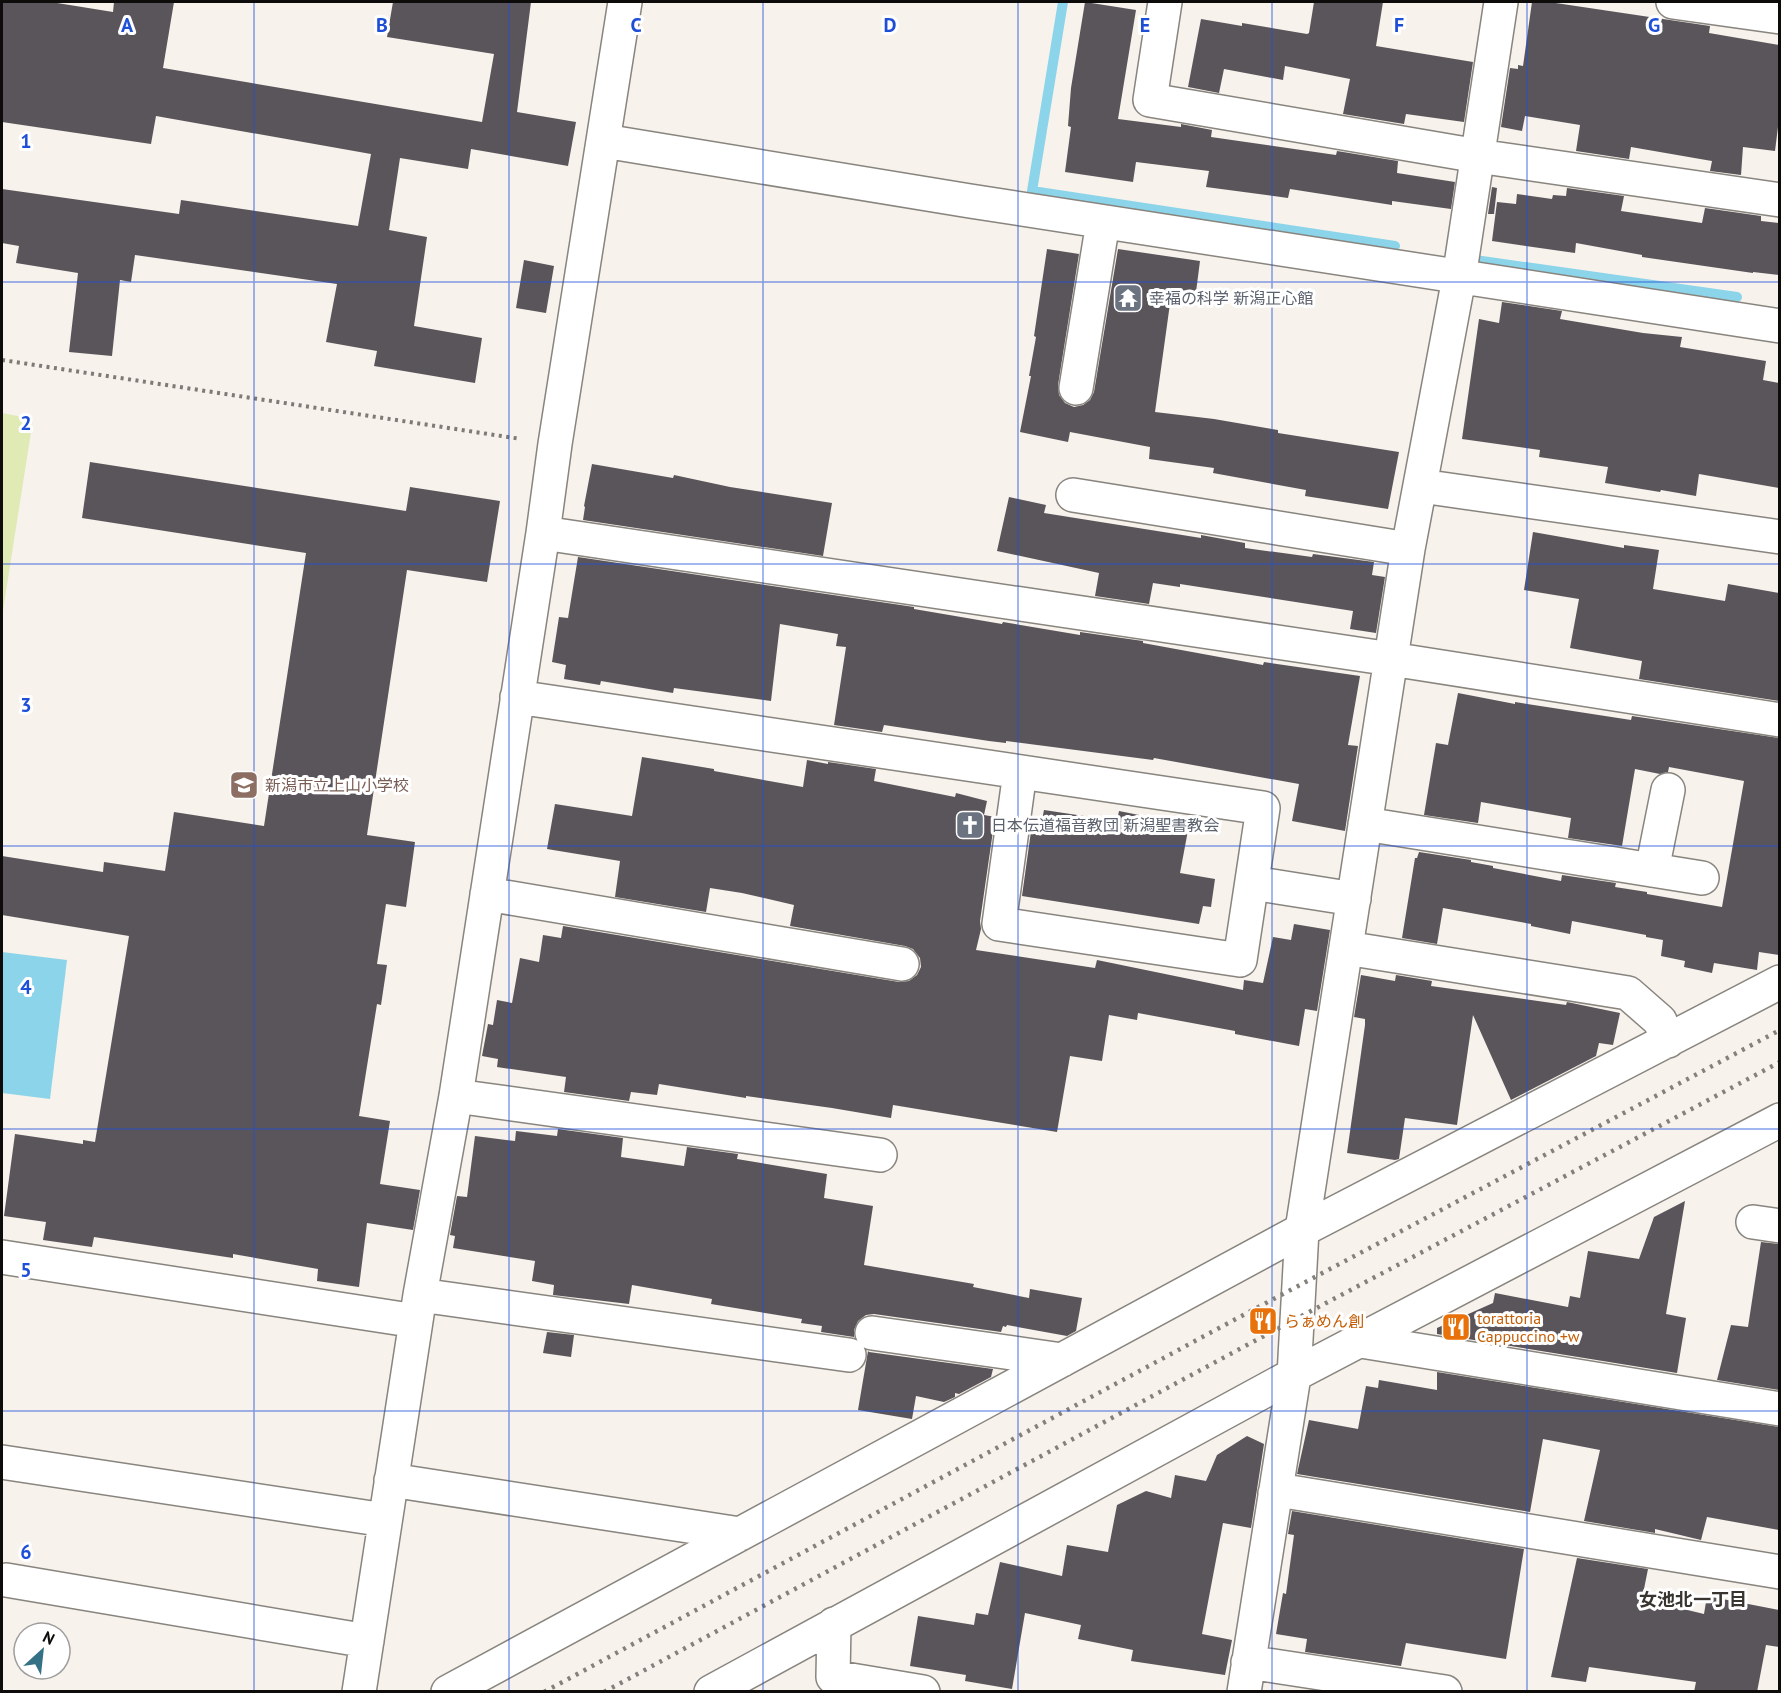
<svg xmlns="http://www.w3.org/2000/svg" width="1781" height="1693" viewBox="0 0 1781 1693" font-family="'PT Sans','Noto Sans JP',sans-serif">
	<style>
		.green { fill: #e0eab4 }
		.water { fill: #8cd4e9 }
		.lines { fill: none; stroke-linecap: round; stroke-linejoin: round }
		.stream { stroke: #8cd4e9; stroke-width: 10 }
		.building { fill: #5a555a }
		.minor-casing { stroke: #88847e; stroke-width: 36 }
		.path { stroke: #7e7a76; stroke-width: 4; stroke-dasharray: 3 4.5; stroke-linecap: butt }
		.minor { stroke: #fff; stroke-width: 33 }
		.rail { stroke: #84807c; stroke-width: 4.5; stroke-dasharray: 3 6; stroke-linecap: butt }
		.grid { fill: none; stroke: #1d4ed8; stroke-width: 1.5; stroke-opacity: 0.55 }
		.labels { text-anchor: middle; dominant-baseline: central; stroke-width: 6; stroke-linejoin: round; paint-order: stroke }
		.worship-label { font-size: 16px; fill: #5b616d; stroke: #fff; text-anchor: start }
		.education-label { font-size: 16px; fill: #785e54; stroke: #fff; text-anchor: start }
		.food-label { font-size: 16px; fill: #c56008; stroke: #fff; text-anchor: start }
		.neighbourhood-label { font-size: 18px; font-weight: bold; fill: #38342f; stroke: #fff }
		.grid-label { font-size: 20px; text-anchor: middle; font-weight: bold; fill: #1d4ed8; stroke: #fff; stroke-width: 6; stroke-linejoin: round; paint-order: stroke }
	</style>
	<rect width="100%" height="100%" fill="#f7f2ec"/>
	<!-- green -->
	<path class="green" d="M 2,413 L 33,419 L 2,617 Z"/>
	<!-- water -->
	<path class="water" d="M 2,952 L 67,960 L 50,1099 L 2,1093 Z"/>
	<g class="lines">
		<!-- stream -->
		<path class="stream" d="M 1063,2 L 1032,191 L 1395,246
			M 1475,260 L 1737,297"/>
	</g>
	<!-- building -->
	<path class="building" d="M 2,2 L 51,2 L 113,12 L 114,2 L 174,2 L 163,68 L 482,122 L 494,54 L 387,37 L 393,2 L 531,2 L 517,112 L 576,122 L 568,166 L 471,149 L 468,169 L 400,158 L 389,230 L 427,237 L 414,326 L 482,338 L 475,383 L 374,366 L 377,351 L 326,342 L 337,284 L 135,255 L 131,282 L 120,280 L 112,356 L 69,352 L 78,273 L 16,263 L 19,246 L 2,243 L 2,189 L 179,214 L 181,200 L 358,226 L 371,154 L 156,116 L 151,144 L 2,122 Z
		M 1085,2 L 1136,10 L 1118,119 L 1181,127 L 1181,124 L 1212,130 L 1211,137 L 1336,155 L 1337,151 L 1398,161 L 1397,173 L 1455,182 L 1451,209 L 1392,201 L 1392,205 L 1290,189 L 1288,198 L 1206,187 L 1209,171 L 1136,162 L 1133,182 L 1065,172 L 1071,127 L 1068,126 L 1071,88 Z
		M 1314,2 L 1383,2 L 1376,46 L 1473,62 L 1464,122 L 1406,114 L 1404,124 L 1343,114 L 1350,79 L 1285,66 L 1283,80 L 1224,69 L 1219,93 L 1188,87 L 1201,19 L 1242,26 L 1242,23 L 1307,34 L 1309,33 Z
		M 1532,2 L 1549,2 L 1710,26 L 1709,33 L 1779,45 L 1779,119 L 1775,151 L 1743,147 L 1741,175 L 1710,171 L 1712,161 L 1706,160 L 1631,147 L 1629,159 L 1576,151 L 1580,125 L 1525,116 L 1522,131 L 1501,127 L 1510,68 L 1518,69 L 1518,65 L 1523,66 Z
		M 1492,187 L 1497,188 L 1494,214 L 1488,214 Z
		M 1567,188 L 1624,196 L 1621,211 L 1702,223 L 1705,208 L 1761,216 L 1761,221 L 1779,223 L 1779,275 L 1753,272 L 1753,273 L 1642,257 L 1642,255 L 1576,243 L 1575,253 L 1492,241 L 1497,202 L 1516,204 L 1517,194 L 1552,199 L 1553,195 L 1566,196 Z
		M 1047,249 L 1079,254 L 1058,385 L 1059,395 L 1065,403 L 1074,407 L 1083,405 L 1090,400 L 1094,392 L 1118,249 L 1200,261 L 1196,292 L 1172,289 L 1155,412 L 1214,419 L 1278,430 L 1278,433 L 1399,452 L 1388,509 L 1305,496 L 1306,490 L 1213,473 L 1214,468 L 1149,459 L 1150,447 L 1070,432 L 1068,442 L 1020,432 L 1031,376 L 1029,376 L 1036,337 L 1034,336 Z
		M 524,260 L 554,266 L 546,313 L 516,308 Z
		M 1502,302 L 1562,311 L 1560,319 L 1643,333 L 1682,337 L 1680,347 L 1766,361 L 1763,380 L 1779,383 L 1779,488 L 1699,474 L 1696,496 L 1661,490 L 1660,492 L 1605,483 L 1608,467 L 1539,457 L 1540,450 L 1462,439 L 1479,319 L 1499,323 Z
		M 90,462 L 406,511 L 410,487 L 500,501 L 487,582 L 407,570 L 367,835 L 415,842 L 406,907 L 386,904 L 377,964 L 387,965 L 381,1005 L 377,1004 L 359,1116 L 390,1121 L 380,1184 L 420,1190 L 413,1230 L 367,1223 L 359,1287 L 317,1281 L 318,1269 L 233,1254 L 233,1258 L 94,1237 L 92,1247 L 43,1240 L 46,1222 L 4,1216 L 15,1134 L 83,1144 L 83,1140 L 95,1142 L 129,936 L 2,915 L 2,856 L 103,872 L 104,862 L 165,871 L 174,812 L 264,826 L 306,553 L 82,518 Z
		M 592,464 L 673,478 L 674,475 L 730,487 L 832,503 L 823,556 L 583,520 L 585,507 L 584,506 Z
		M 1009,497 L 1046,505 L 1044,513 L 1201,538 L 1201,535 L 1245,543 L 1245,548 L 1312,557 L 1313,554 L 1374,562 L 1372,575 L 1385,577 L 1376,633 L 1350,629 L 1353,611 L 1180,584 L 1180,587 L 1153,583 L 1149,604 L 1095,596 L 1099,573 L 997,551 Z
		M 1533,532 L 1624,548 L 1624,545 L 1659,550 L 1653,589 L 1725,601 L 1728,584 L 1779,593 L 1779,701 L 1639,679 L 1642,661 L 1570,648 L 1579,599 L 1524,590 Z
		M 578,557 L 914,607 L 914,609 L 1002,624 L 1003,622 L 1080,635 L 1080,632 L 1143,641 L 1143,643 L 1263,665 L 1264,662 L 1360,676 L 1348,745 L 1358,746 L 1345,831 L 1292,821 L 1299,784 L 1154,758 L 1153,760 L 1006,741 L 1006,743 L 989,741 L 884,725 L 882,732 L 834,725 L 846,647 L 836,646 L 838,634 L 780,624 L 771,701 L 674,688 L 673,693 L 601,681 L 600,685 L 564,679 L 566,665 L 552,662 L 559,617 L 568,618 Z
		M 1458,693 L 1515,704 L 1515,702 L 1631,720 L 1632,716 L 1779,738 L 1779,955 L 1759,952 L 1757,970 L 1714,963 L 1712,973 L 1684,967 L 1685,961 L 1661,956 L 1663,940 L 1646,937 L 1646,935 L 1572,921 L 1570,934 L 1531,926 L 1531,924 L 1443,908 L 1437,944 L 1402,938 L 1415,858 L 1417,858 L 1419,852 L 1471,860 L 1471,862 L 1493,866 L 1493,868 L 1561,881 L 1562,875 L 1616,883 L 1615,887 L 1647,892 L 1647,894 L 1722,907 L 1744,781 L 1669,767 L 1668,772 L 1660,774 L 1635,769 L 1622,846 L 1568,838 L 1571,818 L 1481,802 L 1478,823 L 1424,815 L 1436,743 L 1448,745 Z
		M 642,757 L 714,769 L 714,771 L 803,787 L 807,760 L 828,764 L 828,762 L 876,769 L 874,781 L 955,797 L 956,793 L 987,801 L 984,815 L 995,817 L 980,921 L 981,929 L 976,950 L 1095,968 L 1097,960 L 1243,990 L 1244,980 L 1263,983 L 1273,937 L 1291,940 L 1294,924 L 1330,930 L 1317,1011 L 1305,1009 L 1299,1046 L 1235,1034 L 1235,1031 L 1138,1013 L 1137,1020 L 1109,1015 L 1102,1061 L 1070,1056 L 1057,1132 L 893,1105 L 891,1118 L 832,1108 L 746,1096 L 746,1098 L 659,1084 L 657,1095 L 631,1092 L 629,1101 L 564,1092 L 566,1077 L 497,1067 L 498,1059 L 482,1056 L 488,1024 L 493,1025 L 497,1000 L 512,1003 L 520,958 L 539,962 L 543,935 L 561,938 L 563,926 L 899,982 L 909,981 L 917,975 L 921,967 L 920,958 L 913,949 L 905,946 L 790,926 L 794,905 L 742,893 L 710,888 L 706,912 L 615,897 L 620,861 L 547,849 L 555,804 L 632,816 Z
		M 1044,810 L 1117,821 L 1119,811 L 1189,825 L 1180,873 L 1215,879 L 1211,907 L 1203,906 L 1199,924 L 1022,896 L 1032,824 L 1041,825 Z
		M 1361,975 L 1395,981 L 1396,975 L 1432,981 L 1431,986 L 1566,1005 L 1567,1002 L 1620,1013 L 1613,1045 L 1599,1043 L 1596,1056 L 1511,1100 L 1473,1015 L 1457,1125 L 1405,1118 L 1399,1159 L 1395,1160 L 1347,1153 L 1365,1025 L 1365,1019 L 1354,1017 Z
		M 558,1129 L 623,1138 L 621,1157 L 684,1166 L 687,1147 L 738,1154 L 737,1159 L 827,1174 L 824,1198 L 873,1206 L 864,1265 L 974,1284 L 973,1287 L 1029,1298 L 1030,1289 L 1082,1298 L 1076,1331 L 1067,1336 L 1007,1325 L 1006,1327 L 1003,1326 L 1001,1332 L 874,1314 L 866,1315 L 858,1321 L 854,1330 L 854,1337 L 821,1332 L 822,1326 L 801,1323 L 802,1319 L 711,1304 L 712,1299 L 632,1285 L 629,1304 L 553,1295 L 554,1285 L 532,1281 L 535,1261 L 453,1248 L 455,1236 L 450,1235 L 457,1196 L 467,1197 L 475,1136 L 515,1141 L 516,1131 L 557,1136 Z
		M 1685,1201 L 1666,1314 L 1686,1318 L 1677,1373 L 1437,1334 L 1437,1328 L 1493,1303 L 1495,1293 L 1568,1307 L 1570,1296 L 1580,1298 L 1588,1251 L 1639,1259 L 1654,1217 Z
		M 1761,1242 L 1779,1244 L 1779,1390 L 1717,1380 L 1731,1325 L 1748,1327 Z
		M 547,1332 L 574,1335 L 571,1357 L 543,1353 Z
		M 868,1351 L 869,1352 L 993,1369 L 991,1377 L 959,1394 L 955,1393 L 955,1397 L 944,1402 L 916,1396 L 912,1419 L 858,1410 Z
		M 1437,1372 L 1779,1427 L 1779,1530 L 1707,1517 L 1701,1540 L 1655,1529 L 1655,1533 L 1584,1521 L 1600,1450 L 1543,1439 L 1530,1512 L 1297,1474 L 1309,1420 L 1358,1429 L 1366,1386 L 1378,1388 L 1379,1380 L 1437,1390 Z
		M 1247,1436 L 1264,1444 L 1251,1528 L 1223,1523 L 1202,1634 L 1232,1640 L 1225,1675 L 1131,1661 L 1133,1650 L 1078,1639 L 1081,1625 L 1025,1613 L 1012,1689 L 965,1681 L 966,1675 L 910,1666 L 918,1616 L 974,1625 L 976,1613 L 988,1615 L 1000,1562 L 1062,1576 L 1067,1545 L 1108,1552 L 1117,1505 L 1146,1491 L 1171,1498 L 1175,1475 L 1206,1481 L 1217,1455 Z
		M 1292,1511 L 1524,1549 L 1506,1659 L 1406,1643 L 1401,1666 L 1305,1652 L 1307,1639 L 1276,1634 L 1283,1593 L 1286,1594 L 1294,1535 L 1288,1534 Z
		M 1577,1558 L 1648,1569 L 1642,1599 L 1704,1614 L 1707,1596 L 1779,1610 L 1779,1647 L 1766,1645 L 1757,1692 L 1694,1692 L 1696,1682 L 1589,1667 L 1586,1682 L 1551,1677 Z"/>
	<g class="lines">
		<!-- minor casing -->
		<g class="minor-casing">
			<path id="minor" d="M 1165,2 L 1150,100 L 1478,156 L 1780,200
				M 1673,2 L 1780,17
				M 604,141 L 970,201 L 1780,326
				M 1076,388 L 1103,222
				M 1421,486 L 1780,537
				M 1073,495 L 1408,549
				M 543,533 L 1391,659 L 1780,720
				M 517,697 L 1263,808 L 1240,960 L 999,924 L 1020,772
				M 1365,824 L 1702,878
				M 1652,870 L 1668,790
				M 1252,883 L 1354,899
				M 487,894 L 902,964
				M 1346,948 L 1628,993 L 1660,1021 L 1668,1041
				M 456,1096 L 880,1155
				M 1753,1222 L 1780,1226
				M 2,1257 L 416,1321
				M 420,1295 L 849,1355
				M 872,1333 L 1062,1360
				M 1361,1341 L 1780,1409
				M 2,1462 L 385,1520
				M 391,1480 L 740,1534
				M 1275,1493 L 1284,1491 L 1780,1572
				M 6,1580 L 367,1641
				M 834,1624 L 833,1677 L 923,1692
				M 1248,1662 L 1445,1692
				M 359,1692 L 420,1295 L 456,1096 L 543,533 L 555,444 L 625,2
				M 448,1692 L 1302,1230 L 1780,982
				M 711,1692 L 1286,1379 L 1780,1120
				M 1244,1692 L 1294,1376 L 1302,1230 L 1408,549 L 1459,278 L 1501,2"/>
		</g>
		<!-- path -->
		<path class="path" d="M 2,360 L 521,439"/>
		<!-- minor -->
		<use href="#minor" class="minor"/>
		<!-- rail -->
		<path class="rail" d="M 544,1692 L 1234,1320 L 1780,1030
			M 604,1692 L 1247,1345 L 1780,1062"/>
	</g>
	<!-- grid -->
	<path class="grid" d="M 254,2 L 254,1692M 509,2 L 509,1692M 763,2 L 763,1692M 1018,2 L 1018,1692M 1272,2 L 1272,1692M 1527,2 L 1527,1692M 2,282 L 1780,282M 2,564 L 1780,564M 2,846 L 1780,846M 2,1129 L 1780,1129M 2,1411 L 1780,1411"/>
	<!-- icons -->
	<defs>
		<g id="temple-square" transform="scale(1.5)"><rect x="-9" y="-9" width="18" height="18" rx="4" fill="#6b7280" stroke="#fff"/><path d="M0-6L5-2H3V0L6.5 2.5H4V6H1.5V3h-3V6H-4V2.5H-6.5L-3 0V-2H-5Z" fill="#fff"/></g>
		<g id="school-square" transform="scale(1.5)"><rect x="-9" y="-9" width="18" height="18" rx="4" fill="#8d6e63" stroke="#fff"/><path d="M0-5L7-2L0 1L-7-2ZM-4 1L0 2.5L4 1V4Q0 6-4 4Z" fill="#fff"/></g>
		<g id="church-square" transform="scale(1.5)"><rect x="-9" y="-9" width="18" height="18" rx="4" fill="#6b7280" stroke="#fff"/><path d="M-1.2-6h2.4v3.5h3.3v2.4h-3.3V6h-2.4V-.1h-3.3v-2.4h3.3Z" fill="#fff"/></g>
		<g id="restaurant-square" transform="scale(1.5)"><rect x="-9" y="-9" width="18" height="18" rx="4" fill="#e8710a" stroke="#fff"/><path d="M-5-6h1v4h1v-4h1v4h1v-4h1v5L-1.5 .5V6h-2V.5L-5-1ZM5-6V6H3V1.5H1.5Q1.5-4 5-6Z" fill="#fff"/></g>
	</defs>
	<g fill-rule="evenodd">
		<use href="#temple-square" x="1128" y="298"/>
		<use href="#school-square" x="244" y="785"/>
		<use href="#church-square" x="970" y="825"/>
		<use href="#restaurant-square" x="1263" y="1321"/>
		<use href="#restaurant-square" x="1456" y="1327"/>
	</g>
	<g class="labels">
		<!-- worship labels -->
		<g class="worship-label">
			<text x="1149" y="298">幸福の科学 新潟正心館</text>
			<text x="991" y="825">日本伝道福音教団 新潟聖書教会</text>
		</g>
		<!-- education labels -->
		<g class="education-label">
			<text x="265" y="785">新潟市立上山小学校</text>
		</g>
		<!-- food labels -->
		<g class="food-label">
			<text x="1477" y="1318">torattoria<tspan x="1477" dy="18">Cappuccino +w</tspan></text>
			<text x="1284" y="1321">らぁめん創</text>
		</g>
		<!-- neighbourhood labels -->
		<g class="neighbourhood-label">
			<text x="1693" y="1599">女池北一丁目</text>
		</g>
	</g>
	<g class="grid-label">
		<text x="127" y="32">A</text>
		<text x="382" y="32">B</text>
		<text x="636" y="32">C</text>
		<text x="890" y="32">D</text>
		<text x="1145" y="32">E</text>
		<text x="1399" y="32">F</text>
		<text x="1654" y="32">G</text>
		<text x="26" y="148">1</text>
		<text x="26" y="430">2</text>
		<text x="26" y="712">3</text>
		<text x="26" y="994">4</text>
		<text x="26" y="1277">5</text>
		<text x="26" y="1559">6</text>
	</g>
	<!-- border -->
	<rect width="1781" height="1693" fill="none" stroke="#0e0c0a" stroke-width="6"/>
	<!-- north arrow -->
	<g transform="translate(42 1651) rotate(27)"><circle r="28" fill="#ffffff" stroke="#9f9e9d" stroke-width="1.5"/>
	<path d="M0-4.5L10 22L0 15L-10 22Z" fill="#347187"/>
	<text y="-9" font-size="16" font-weight="bold" text-anchor="middle" fill="#0e0c0a">N</text>
	</g>
</svg>
